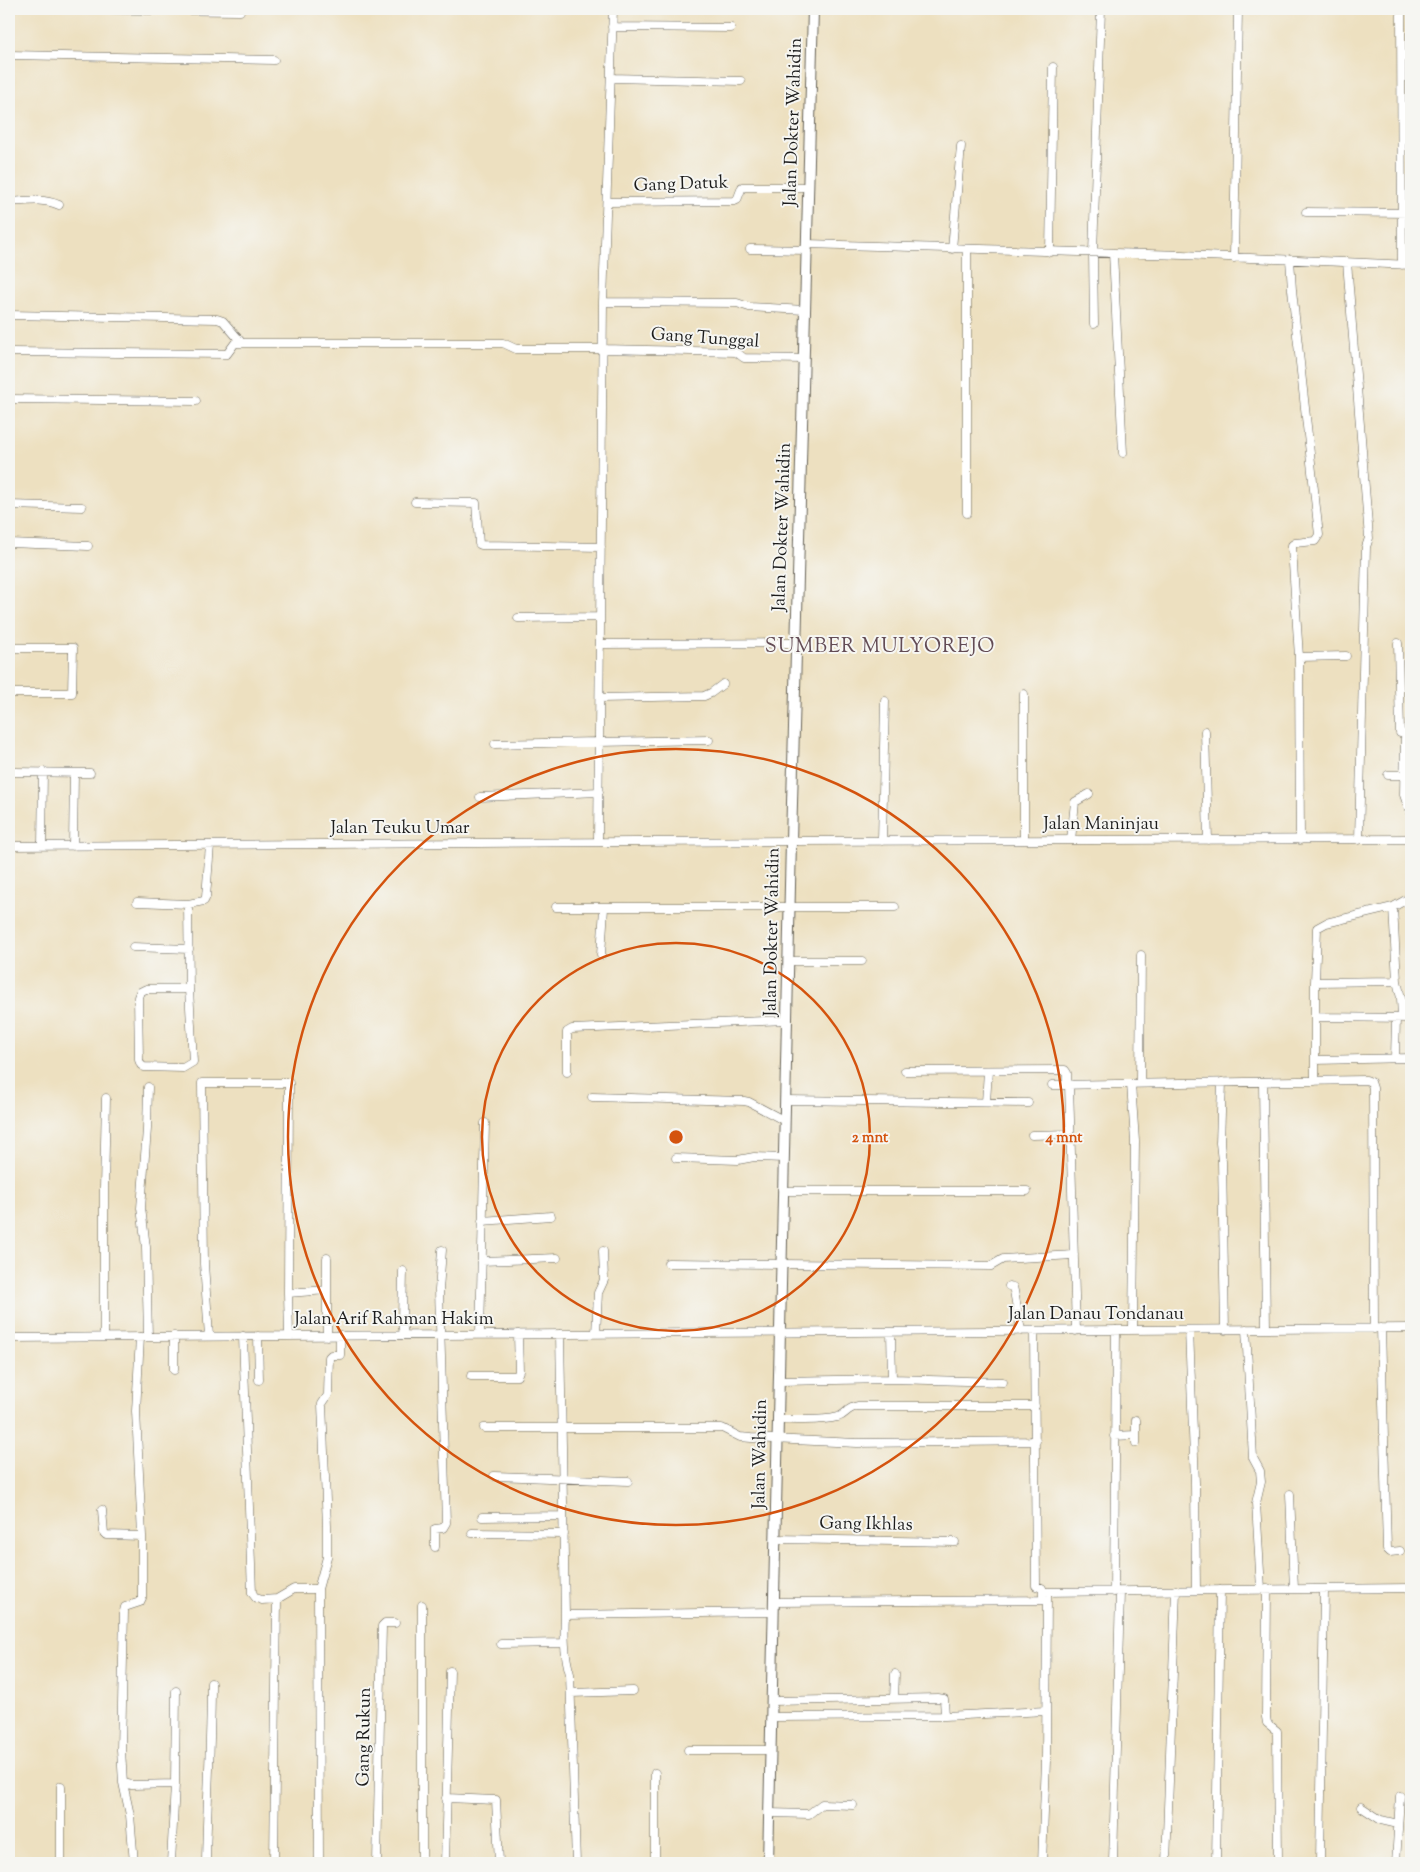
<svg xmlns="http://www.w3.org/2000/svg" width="1420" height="1872" viewBox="0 0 1420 1872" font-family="'Sorts Mill Goudy',serif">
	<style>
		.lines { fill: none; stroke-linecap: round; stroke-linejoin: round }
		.street-casing { stroke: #656155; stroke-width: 9 }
		.secondary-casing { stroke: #656155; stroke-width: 12 }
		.street { stroke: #fff; stroke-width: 8 }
		.secondary { stroke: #fff; stroke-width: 10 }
		.ring { fill: none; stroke: #d4530e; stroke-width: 2.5 }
		.labels { text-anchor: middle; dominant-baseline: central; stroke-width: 4; stroke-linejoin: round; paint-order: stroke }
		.street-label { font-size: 18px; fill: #1c1c1c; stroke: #f6f6f2 }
		.quarter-label { font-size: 20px; letter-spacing: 1px; fill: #634c55; stroke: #f6f6f2 }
		.centre { fill: #d4530e; stroke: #f6f6f2; stroke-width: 2.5 }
		.ring-label { font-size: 15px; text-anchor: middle; font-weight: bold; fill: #d4530e; stroke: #f6f6f2; stroke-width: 4; stroke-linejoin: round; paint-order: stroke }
	</style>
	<rect width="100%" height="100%" fill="#f6f6f2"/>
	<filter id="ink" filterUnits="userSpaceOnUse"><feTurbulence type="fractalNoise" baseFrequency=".02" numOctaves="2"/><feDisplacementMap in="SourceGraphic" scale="10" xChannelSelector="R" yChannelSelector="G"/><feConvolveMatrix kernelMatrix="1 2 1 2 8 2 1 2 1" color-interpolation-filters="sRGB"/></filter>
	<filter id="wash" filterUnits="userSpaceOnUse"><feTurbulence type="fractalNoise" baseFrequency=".0096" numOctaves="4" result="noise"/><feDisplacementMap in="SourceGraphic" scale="20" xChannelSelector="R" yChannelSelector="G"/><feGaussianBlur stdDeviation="1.12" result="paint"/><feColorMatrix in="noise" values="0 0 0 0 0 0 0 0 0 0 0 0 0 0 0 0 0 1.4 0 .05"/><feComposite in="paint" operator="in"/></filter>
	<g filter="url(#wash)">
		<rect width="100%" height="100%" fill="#ede0c0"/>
	</g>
	<g filter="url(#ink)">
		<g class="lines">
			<!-- street casing -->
			<g class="street-casing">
				<path id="street" d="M 64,9 L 240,11
					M 1401,9 L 1402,265
					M 612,27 L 731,28
					M 9,55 L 274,60
					M 611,78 L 741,81
					M 9,202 C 26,201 42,198 59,205
					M 607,202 L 735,201 L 737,200 L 742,187 L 809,187
					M 1306,212 L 1411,213
					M 807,244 L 1183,255 L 1411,265
					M 750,249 L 807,250
					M 952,249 L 961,146
					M 1050,252 L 1053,67
					M 1113,253 L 1123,453
					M 1234,258 L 1238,9
					M 1290,259 L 1292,290 L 1319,535 L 1315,541 L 1295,543 L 1292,545 L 1292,548 L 1299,657 L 1300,840
					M 1347,262 L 1369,538 L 1366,547 L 1359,840
					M 603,302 L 737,303 L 749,307 L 805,310
					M 9,315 L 217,319 L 223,321 L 242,343
					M 1094,324 L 1093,253 L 1101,9
					M 9,352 L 227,354 L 235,343 L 503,343 L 516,349 L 603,349 L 736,352 L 744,358 L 804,359
					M 9,399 L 196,401
					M 415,502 L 476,503 L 479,544 L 481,545 L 601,547
					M 9,505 L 82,507
					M 967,513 L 967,249
					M 9,543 L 88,546
					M 518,618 L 600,617
					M 1398,643 L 1400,733 L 1411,734
					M 600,644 L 797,643
					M 9,648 L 73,648 L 72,693 L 9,693
					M 1299,657 L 1346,656
					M 600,698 L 704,696 L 711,693 L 723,684
					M 1205,731 L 1208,840
					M 1405,734 L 1404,795 L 1411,815
					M 495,744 L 709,740
					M 14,772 L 90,773
					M 1388,775 L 1411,775
					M 480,797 L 599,792
					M 1024,840 L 1024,694
					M 1071,840 L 1075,802 L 1089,794
					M 882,841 L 885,701
					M 598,842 L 603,302 L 613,9
					M 9,846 L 791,841 L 1411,839
					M 42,846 L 43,772
					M 73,846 L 74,773
					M 137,902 L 188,904
					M 556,907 L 895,907
					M 1393,907 L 1397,981 L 1401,998 L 1402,1018
					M 133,947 L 189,949
					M 601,955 L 604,908
					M 789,961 L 862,961
					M 1315,982 L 1397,981
					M 189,989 L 146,989 L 140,992 L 138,997 L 139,1060 L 141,1065 L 144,1067 L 183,1068 L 193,1062 L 189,989 L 188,904 L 204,901 L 206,897 L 210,845
					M 1315,1017 L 1411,1018
					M 1395,1058 L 1396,1018
					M 1315,1060 L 1411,1058
					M 905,1071 L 1065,1070 L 1067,1073 L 1067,1084
					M 567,1072 L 567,1032 L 572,1029 L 787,1020
					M 1315,1081 L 1315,982 L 1317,928 L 1326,923 L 1393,907 L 1411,897
					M 1222,1082 L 1220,1143 L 1222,1161 L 1225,1330
					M 1263,1082 L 1266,1329
					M 1140,1083 L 1141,955
					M 1069,1084 L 1076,1331
					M 1131,1084 L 1135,1141 L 1133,1330
					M 1052,1085 L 1366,1080 L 1371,1082 L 1373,1088 L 1374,1329
					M 148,1087 L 147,1129 L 141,1208 L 146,1247 L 148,1337
					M 592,1097 L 744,1101 L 749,1102 L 785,1121
					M 785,1100 L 1028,1103
					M 986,1102 L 988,1071
					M 1032,1135 L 1070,1134
					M 676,1158 L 738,1160 L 754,1157 L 784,1158
					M 783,1191 L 1027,1191
					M 482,1221 L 551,1216
					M 327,1258 L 327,1336
					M 482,1261 L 557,1258
					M 668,1263 L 991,1266 L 1003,1259 L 1074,1255
					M 403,1271 L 402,1322 L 404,1335
					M 1009,1286 L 1013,1287 L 1014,1291 L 1021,1331
					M 1381,1328 L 1387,1549 L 1390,1552 L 1400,1551
					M 1246,1329 L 1253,1458 L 1260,1471 L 1261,1482 L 1256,1503 L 1261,1589
					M 1189,1330 L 1195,1483 L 1196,1590
					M 1034,1331 L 1036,1586 L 1042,1588 L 1043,1592
					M 891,1332 L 892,1379
					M 480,1334 L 485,1123
					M 560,1334 L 565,1615 C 564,1636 564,1654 570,1674 L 576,1863
					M 596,1334 L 598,1293 L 604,1280 L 603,1251
					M 209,1336 L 204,1264 L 202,1083 L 289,1083 L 288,1293
					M 243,1336 L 252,1593 L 256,1598 L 262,1600 L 277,1599 L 294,1589 L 318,1589
					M 258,1336 L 259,1380
					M 289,1336 L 288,1293 L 327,1290
					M 104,1337 L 104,1189 L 106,1098
					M 140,1337 L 136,1411 L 142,1536 L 142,1598 L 140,1602 L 125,1607 L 124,1611 L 121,1750 L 123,1783 L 132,1785 L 175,1784
					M 9,1338 L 1411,1328
					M 174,1370 L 174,1336
					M 471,1376 L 517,1376 L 519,1371 L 518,1334
					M 779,1381 L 892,1379 L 1003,1382
					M 778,1420 C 797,1419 820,1422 838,1417 C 846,1415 846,1408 858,1406 L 1035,1406
					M 1136,1420 L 1136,1443
					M 484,1428 L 722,1428 L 740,1437 L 751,1438 L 857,1443 L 1036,1441
					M 1114,1436 L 1136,1435
					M 494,1476 L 628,1481
					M 1290,1494 L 1294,1589
					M 102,1510 L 104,1533 L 106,1535 L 142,1536
					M 482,1517 L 563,1516
					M 472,1533 L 564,1534
					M 776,1539 L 955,1542
					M 435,1547 L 435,1529 L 443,1528 L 446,1523 L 439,1290 L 442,1250
					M 1267,1589 L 1266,1717 L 1267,1723 L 1277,1731 L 1278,1863
					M 1114,1592 L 1116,1330
					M 774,1602 L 1043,1600 L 1043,1592 L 1411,1588
					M 422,1605 L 422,1863
					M 565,1615 L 774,1612
					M 501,1644 L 563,1643
					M 571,1693 L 633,1691
					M 894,1699 L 895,1674
					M 772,1701 L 938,1698 L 944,1699 L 945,1716
					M 772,1717 L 945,1716 L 1046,1711
					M 688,1750 L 771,1750
					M 655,1773 L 655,1863
					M 123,1783 L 130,1815 L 134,1863
					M 61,1786 L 61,1863
					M 446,1798 L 496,1800 L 499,1863
					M 1361,1807 L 1381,1820 L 1398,1824
					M 769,1813 L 809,1814 L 822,1804 L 853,1805
					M 171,1863 L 175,1784 L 176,1691
					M 206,1863 C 207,1803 211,1743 211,1683
					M 274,1863 L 277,1599
					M 319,1863 L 318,1589 L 327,1557 L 327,1526 L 322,1404 L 328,1395 L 329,1357 L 331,1355 L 340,1355 L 340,1335
					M 377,1863 L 382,1626 L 385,1623 L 395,1623
					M 445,1863 L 450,1671
					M 1042,1863 L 1046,1761 L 1047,1595
					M 1113,1863 L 1120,1592
					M 1166,1863 L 1176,1590
					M 1216,1863 L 1220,1590
					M 1320,1863 L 1324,1589
					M 1396,1863 L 1400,1796"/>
			</g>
			<!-- secondary casing -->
			<g class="secondary-casing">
				<path id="secondary" d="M 768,1863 L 791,841 L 813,9"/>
			</g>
			<!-- street -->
			<use href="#street" class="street"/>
			<!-- secondary -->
			<use href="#secondary" class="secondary"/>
		</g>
	</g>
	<!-- distance rings -->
	<g class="ring">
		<circle cx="676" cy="1137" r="194"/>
		<circle cx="676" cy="1137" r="388"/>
	</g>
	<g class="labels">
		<!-- street labels -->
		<g class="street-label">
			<text transform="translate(794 122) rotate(-88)">Jalan Dokter Wahidin</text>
			<text transform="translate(681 185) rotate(-2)">Gang Datuk</text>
			<text transform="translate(705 339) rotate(4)">Gang Tunggal</text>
			<text transform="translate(783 527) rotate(-88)">Jalan Dokter Wahidin</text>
			<text x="1101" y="825">Jalan Maninjau</text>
			<text x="400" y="829">Jalan Teuku Umar</text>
			<text transform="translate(773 932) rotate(-89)">Jalan Dokter Wahidin</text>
			<text x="1096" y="1315">Jalan Danau Tondanau</text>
			<text x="394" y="1320">Jalan Arif Rahman Hakim</text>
			<text transform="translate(761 1454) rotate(-89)">Jalan Wahidin</text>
			<text transform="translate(866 1525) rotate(1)">Gang Ikhlas</text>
			<text transform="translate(365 1737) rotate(-89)">Gang Rukun</text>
		</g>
		<!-- quarter labels -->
		<g class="quarter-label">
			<text x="880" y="647">SUMBER MULYOREJO</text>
		</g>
	</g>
	<circle cx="676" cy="1137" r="8" class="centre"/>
	<g class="ring-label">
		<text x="870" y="1142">2 mnt</text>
		<text x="1064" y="1142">4 mnt</text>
	</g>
	<!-- margin -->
	<rect width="1420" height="1872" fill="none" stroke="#f6f6f2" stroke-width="30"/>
</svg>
